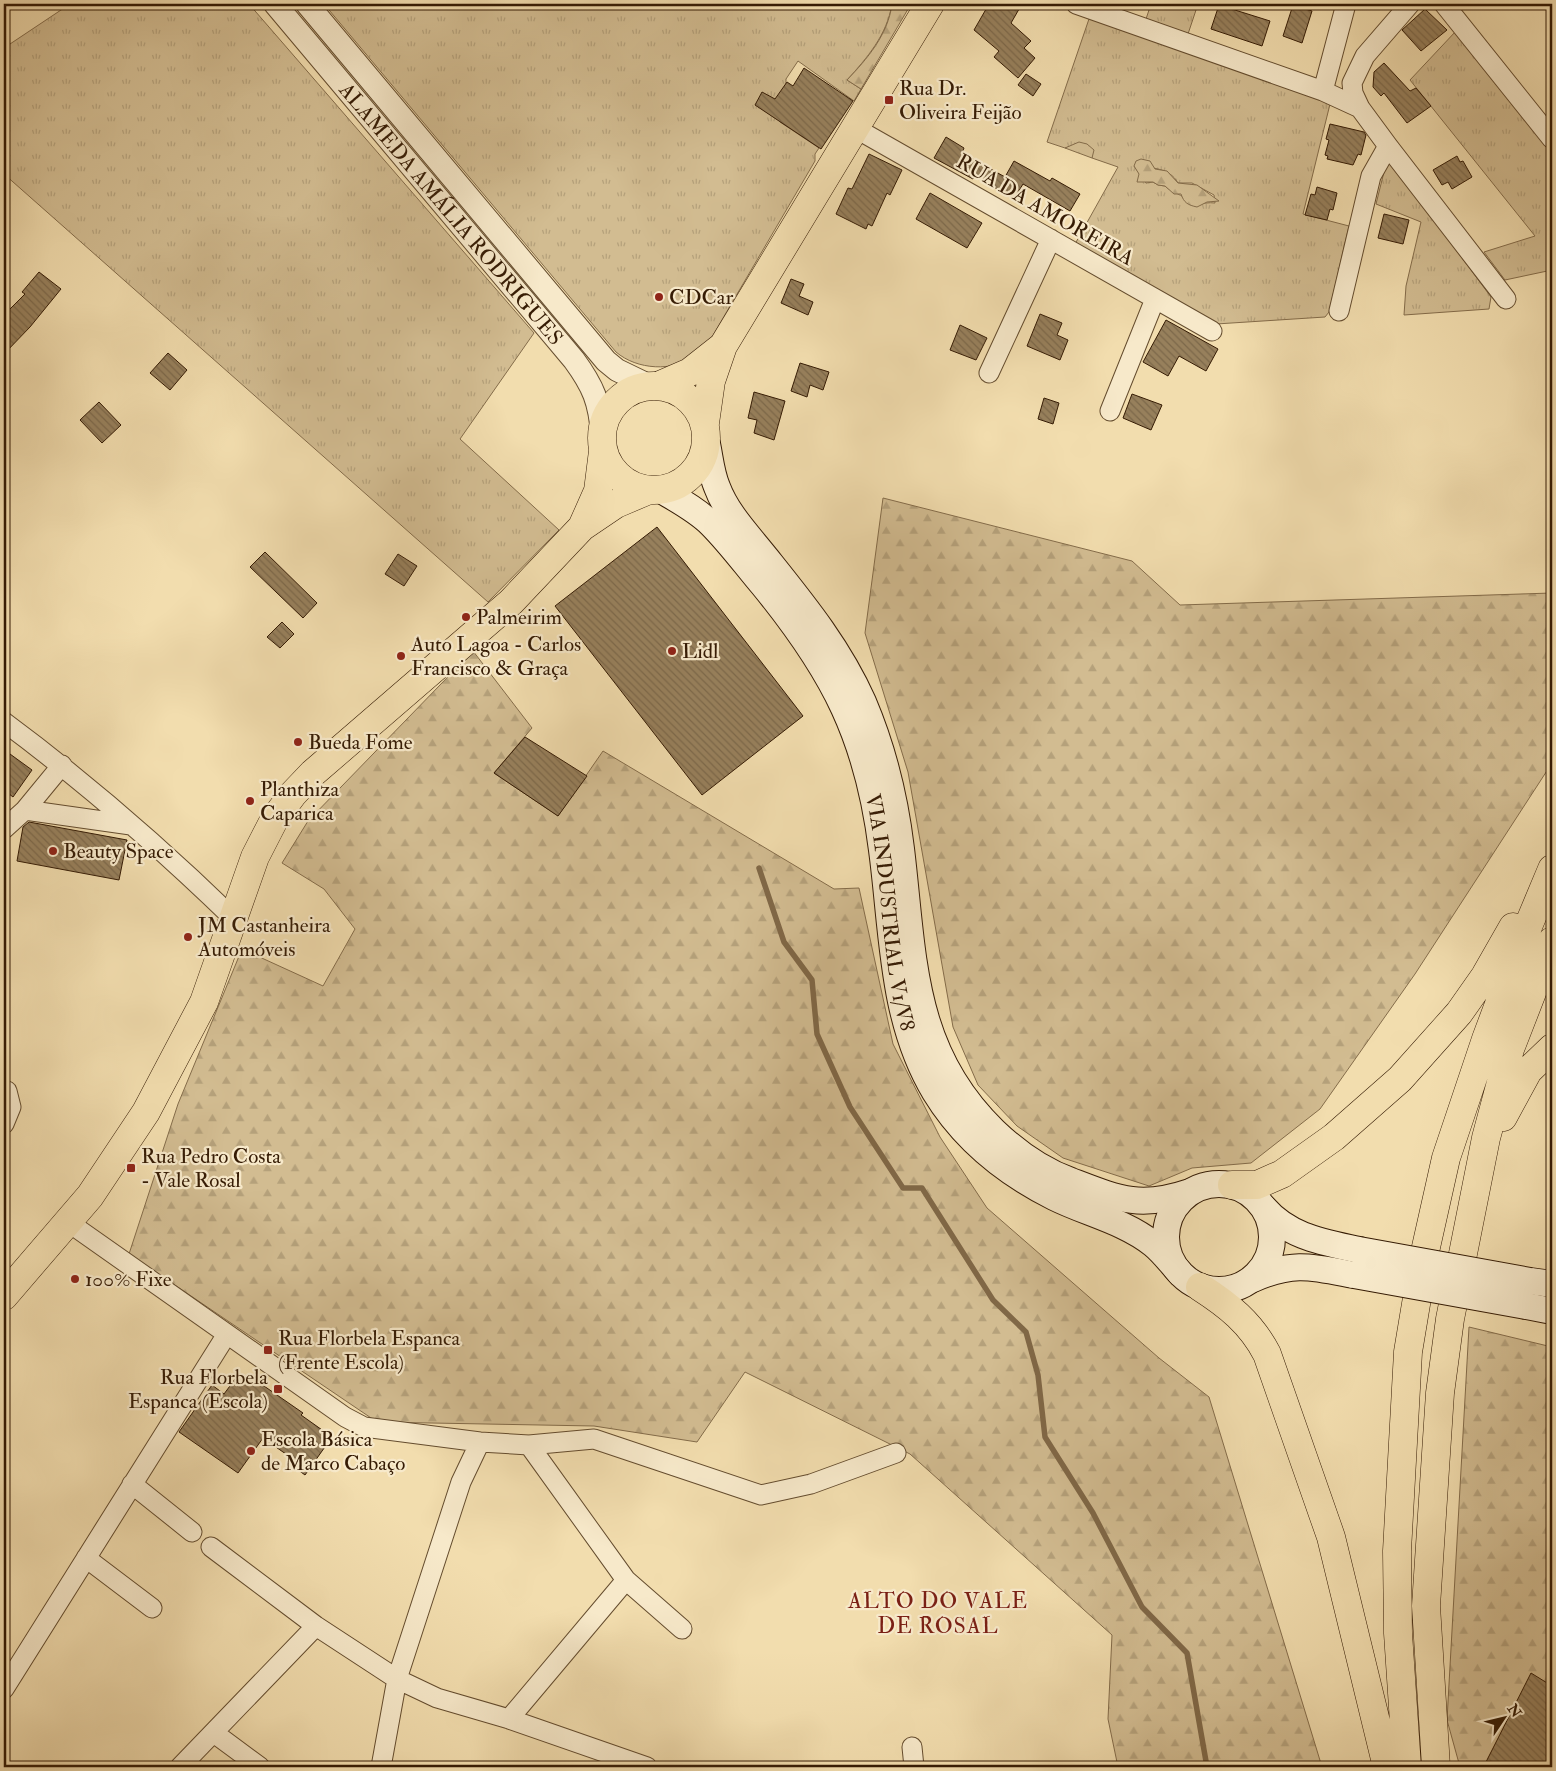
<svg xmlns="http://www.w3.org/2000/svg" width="1556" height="1771" viewBox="0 0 1556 1771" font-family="'IM FELL Double Pica',serif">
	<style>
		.grass { fill: url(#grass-tufts); stroke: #846c4a; fill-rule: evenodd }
		.forest { fill: url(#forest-firs); stroke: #846c4a }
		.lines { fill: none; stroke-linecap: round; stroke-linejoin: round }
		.stream { stroke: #806847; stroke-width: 5.5 }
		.building { fill: url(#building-back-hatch); stroke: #351b04 }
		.minor-casing { stroke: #644c2e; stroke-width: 21 }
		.tertiary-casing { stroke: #644c2e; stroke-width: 24 }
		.secondary-casing { stroke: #351b04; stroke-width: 28 }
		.primary-casing { stroke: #351b04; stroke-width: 29 }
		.motorway-casing { stroke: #351b04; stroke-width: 29 }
		.minor { stroke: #f7e9ca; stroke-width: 19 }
		.tertiary { stroke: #f7e9ca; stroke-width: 22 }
		.secondary { stroke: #f7e9ca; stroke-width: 26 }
		.primary { stroke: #f2ddae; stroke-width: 28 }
		.motorway { stroke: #f2ddae; stroke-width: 28 }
		.secondary-bridge-casing { stroke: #351b04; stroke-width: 28; stroke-linecap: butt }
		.secondary-bridge { stroke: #f7e9ca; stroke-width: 26 }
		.poi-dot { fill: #8f2418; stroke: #f7e9ca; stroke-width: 2 }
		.labels { text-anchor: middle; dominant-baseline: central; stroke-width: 4.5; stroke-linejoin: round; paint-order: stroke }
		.poi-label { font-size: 21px; fill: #351b04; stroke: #f7e9ca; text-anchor: start }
		.street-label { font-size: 21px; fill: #351b04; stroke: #f7e9ca }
		.neighbourhood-label { font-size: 22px; letter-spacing: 1px; fill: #7a1f14; stroke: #f7e9ca }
	</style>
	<defs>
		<pattern id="grass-tufts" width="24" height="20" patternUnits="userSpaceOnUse" patternTransform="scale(1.25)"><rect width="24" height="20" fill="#d2bc91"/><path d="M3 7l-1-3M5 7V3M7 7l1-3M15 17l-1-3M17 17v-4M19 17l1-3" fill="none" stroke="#b5a17b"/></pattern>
		<pattern id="forest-firs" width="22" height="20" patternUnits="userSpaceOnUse" patternTransform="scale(1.25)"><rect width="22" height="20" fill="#d2bc91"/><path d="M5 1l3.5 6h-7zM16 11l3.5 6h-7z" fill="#b5a17b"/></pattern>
		<pattern id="building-back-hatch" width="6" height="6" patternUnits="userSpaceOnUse" patternTransform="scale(1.25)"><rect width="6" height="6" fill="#97805c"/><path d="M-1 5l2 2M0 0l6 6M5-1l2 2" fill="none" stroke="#7c684a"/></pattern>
	</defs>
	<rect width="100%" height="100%" fill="#f2ddae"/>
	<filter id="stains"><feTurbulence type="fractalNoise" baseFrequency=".004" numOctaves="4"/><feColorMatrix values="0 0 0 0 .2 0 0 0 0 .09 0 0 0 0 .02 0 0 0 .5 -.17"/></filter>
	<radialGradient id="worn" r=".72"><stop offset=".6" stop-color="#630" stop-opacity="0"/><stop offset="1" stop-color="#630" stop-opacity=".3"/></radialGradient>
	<!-- grass -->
	<path class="grass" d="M 66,4 L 249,4 L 534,333 L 460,439 L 559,530 L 488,602 L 4,174 L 4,35 L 10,44 L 67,6 Z
		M 324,4 L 892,4 C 887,35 867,58 847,80 L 861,89 L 854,101 L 798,61 L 786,79 L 786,84 L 789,86 L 780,122 L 819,148 L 815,154 L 815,161 L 709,342 C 705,346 701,353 696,356 C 673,372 637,370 616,352 Z
		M 1151,4 L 1198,4 L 1187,37 L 1145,22 Z
		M 1090,16 L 1331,100 L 1303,214 L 1349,226 L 1329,312 L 1325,317 L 1216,324 L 1075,244 L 1118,167 L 1092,158 L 1091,153 L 1075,145 L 1065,148 L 1047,142 ZM 1134,166 C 1151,168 1169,167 1178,183 L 1192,183 L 1214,195 L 1215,203 C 1209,202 1203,204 1198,203 C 1192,201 1168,190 1165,186 L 1158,185 L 1153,182 L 1146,183 Z
		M 1456,31 L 1552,153 L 1552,270 L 1505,280 L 1484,252 L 1535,236 L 1410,80 Z
		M 1386,164 L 1393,165 L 1491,297 L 1489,309 L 1404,315 L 1406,286 L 1421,222 L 1376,204 Z"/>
	<!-- forest -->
	<path class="forest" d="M 892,4 L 911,4 L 861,89 L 847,80 C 867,59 888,35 892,4 Z
		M 1079,142 L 1087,144 L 1094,150 L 1092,158 L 1065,148 Z
		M 1141,159 L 1150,161 L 1155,169 L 1167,171 L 1178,183 L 1197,185 L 1219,201 L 1207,202 L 1197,207 C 1188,205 1184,203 1181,194 L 1174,194 L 1165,186 L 1158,185 L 1153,182 L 1137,182 L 1139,174 L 1134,166 L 1136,161 Z
		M 883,498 L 1132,561 L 1180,605 L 1552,593 L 1552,763 L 1415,974 L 1320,1109 L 1251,1163 L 1192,1168 L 1149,1186 L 1063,1158 L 1017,1126 L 978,1085 L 953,1027 L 908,772 L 865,633 Z
		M 473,651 L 532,728 L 494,773 L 558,816 L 603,751 L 834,889 L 859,888 L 893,1044 L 940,1137 L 987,1208 L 1159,1358 L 1209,1397 L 1322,1767 L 1118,1767 L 1108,1719 L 1112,1635 L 910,1454 L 745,1372 L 697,1442 L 594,1426 L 377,1422 L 129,1254 L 178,1104 L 242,949 L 323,986 L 355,929 L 324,889 L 282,863 L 308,821 Z
		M 1469,1327 L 1552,1347 L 1552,1767 L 1460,1767 L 1447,1720 Z"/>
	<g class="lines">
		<!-- stream -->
		<path class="stream" d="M 759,868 L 784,942 L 812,980 L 817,1034 L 850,1107 L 903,1188 L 922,1188 L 993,1300 L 1026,1332 L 1038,1375 L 1045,1437 L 1093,1513 L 1142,1607 L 1187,1653 L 1207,1767"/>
	</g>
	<!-- building -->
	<path class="building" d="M 989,4 L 1022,4 L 1011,23 L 1031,41 L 1024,48 L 1035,58 L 1018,78 L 994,57 L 999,51 L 974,30 Z
		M 1219,5 L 1270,21 L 1262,46 L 1211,29 Z
		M 1293,5 L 1312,11 L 1302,43 L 1283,36 Z
		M 1425,9 L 1447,30 L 1421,51 L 1402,30 Z
		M 1384,63 L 1410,91 L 1416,88 L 1431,106 L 1407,123 L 1384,93 L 1381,96 L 1373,87 L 1374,72 Z
		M 804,68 L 853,101 L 821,149 L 755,105 L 762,92 L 775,99 L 787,82 L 793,86 Z
		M 1026,74 L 1041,84 L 1033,96 L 1018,85 Z
		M 1330,124 L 1364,132 L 1366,135 L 1361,155 L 1358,154 L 1353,165 L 1327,159 L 1328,156 L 1325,155 L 1329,140 L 1326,139 Z
		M 946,137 L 964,148 L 962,153 L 1005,177 L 1014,161 L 1050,181 L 1052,178 L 1080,194 L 1070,211 L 1023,184 L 1014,199 L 975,176 L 973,179 L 934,158 Z
		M 869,154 L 902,170 L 890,195 L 887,193 L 872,226 L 868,224 L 866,229 L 836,214 L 848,188 L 852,189 Z
		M 1457,156 L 1460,162 L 1463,161 L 1472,177 L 1452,189 L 1448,182 L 1442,185 L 1433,170 Z
		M 1317,187 L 1337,193 L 1333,210 L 1330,209 L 1327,220 L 1305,215 L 1311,194 L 1315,195 Z
		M 930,193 L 982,223 L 967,248 L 916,219 Z
		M 1384,214 L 1409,220 L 1403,244 L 1378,238 Z
		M 39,272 L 61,289 L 30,327 L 4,354 L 4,315 L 25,294 L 22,292 Z
		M 791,279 L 804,284 L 799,296 L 813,302 L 808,315 L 781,303 Z
		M 1040,314 L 1062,323 L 1057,335 L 1068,340 L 1060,360 L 1027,346 Z
		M 1166,320 L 1218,349 L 1206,371 L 1179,356 L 1168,376 L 1143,362 Z
		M 960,325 L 987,338 L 976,360 L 950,350 Z
		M 168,353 L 187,370 L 170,390 L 150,373 Z
		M 800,363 L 829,372 L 823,390 L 810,385 L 807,397 L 791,391 Z
		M 754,392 L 785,401 L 774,440 L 754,433 L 757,420 L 748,418 Z
		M 1132,394 L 1162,405 L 1151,430 L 1123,418 Z
		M 1044,398 L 1059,403 L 1053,424 L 1038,419 Z
		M 99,402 L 121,425 L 102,443 L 80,420 Z
		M 657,527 L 803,716 L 702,795 L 555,606 Z
		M 265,552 L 317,603 L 303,618 L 250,567 Z
		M 398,554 L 417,566 L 404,586 L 385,574 Z
		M 282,622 L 294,634 L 280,648 L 267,637 Z
		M 525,737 L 587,776 L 558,816 L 494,773 Z
		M 10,754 L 32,770 L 13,797 L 4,790 L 4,762 Z
		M 29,822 L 127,840 L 119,880 L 17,861 L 23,827 Z
		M 238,1375 L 248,1382 L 251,1377 L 303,1413 L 301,1415 L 332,1437 L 305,1475 L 290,1464 L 293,1459 L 263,1438 L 238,1473 L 179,1432 L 212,1385 L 224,1394 Z
		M 1531,1673 L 1552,1686 L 1552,1767 L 1497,1767 L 1486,1762 Z"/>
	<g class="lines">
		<!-- minor casing -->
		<g class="minor-casing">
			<path id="minor" d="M 1076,4 L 1323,91 L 1360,108
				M 1410,4 L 1365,56 L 1352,83 L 1353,93 L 1360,108 L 1388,146 L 1506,299
				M 1444,4 L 1552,139
				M 1323,91 L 1346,4
				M 855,128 L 1212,331
				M 1339,311 L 1371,176 L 1388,146
				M 989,373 L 1051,239
				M 1110,411 L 1155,299
				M 4,722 C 85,782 161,848 234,919
				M 25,810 L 131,825
				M 4,829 L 25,810 L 62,765
				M 4,1124 L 11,1107 L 7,1091
				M 68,1222 L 345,1417 L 364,1427 L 480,1442 L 529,1445 L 594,1439 L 761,1495 L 811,1484 L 896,1453
				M 529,1445 L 626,1580 L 682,1629
				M 132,1484 L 192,1532
				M 211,1547 L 316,1626 L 397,1679 L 437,1698 L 509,1719 L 647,1767
				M 86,1558 L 152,1608
				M 4,1689 L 227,1334
				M 509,1719 L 626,1580
				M 214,1733 L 260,1767
				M 912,1747 L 914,1767
				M 180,1767 L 316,1626
				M 381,1767 L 397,1679 L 461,1482 L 480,1442"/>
		</g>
		<!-- tertiary casing -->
		<g class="tertiary-casing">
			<g id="tertiary">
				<path id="s1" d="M 275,4 L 574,360 C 593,386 600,402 602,435"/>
				<path d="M 307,4 L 606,361 L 617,370 L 648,385"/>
			</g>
		</g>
		<!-- secondary casing -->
		<g class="secondary-casing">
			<g id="secondary">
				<path d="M 707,444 C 710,458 711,473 717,487 C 727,514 749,536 767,559 C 803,604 839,648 863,702 C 883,749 895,798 901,849 C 914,956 910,1050 994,1131 C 1016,1152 1043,1171 1071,1181 C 1118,1199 1140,1209 1190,1192"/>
				<path id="s2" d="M 661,490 C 678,500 697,510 711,524 C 730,543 746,565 763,585 C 834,672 868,737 882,850 C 893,932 891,1019 935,1092 C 963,1138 1006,1173 1054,1197 C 1086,1213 1124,1221 1153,1244 C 1163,1252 1171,1263 1180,1273"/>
				<circle cx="1219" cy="1237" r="53"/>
				<path d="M 1264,1208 C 1289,1237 1323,1242 1359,1250"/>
				<path d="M 1253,1279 C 1294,1261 1312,1267 1354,1275"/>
				<path d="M 1530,1281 L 1552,1284"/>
				<path d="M 1526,1306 L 1552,1311"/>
			</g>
		</g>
		<!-- primary casing -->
		<g class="primary-casing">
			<path id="primary" d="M 660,385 L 690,372 L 723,346
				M602 438a52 52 0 1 1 104 0a52 52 0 1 1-104 0Z
				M 705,423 L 711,381 L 723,346 L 930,4
				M 582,527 L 598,491 L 603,451
				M 4,1296 L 90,1196 L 146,1112 L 204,1002 L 255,857 L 275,818 L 293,794 L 313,773 L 511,602 L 582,527 L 616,504 L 649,490"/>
		</g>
		<!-- motorway casing -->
		<g class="motorway-casing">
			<path id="motorway" d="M 1503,1117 L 1528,1071 L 1552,1048
				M 1232,1185 L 1257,1185 L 1282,1174 L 1334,1137 L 1400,1079 L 1459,1013 L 1485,976 L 1513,927
				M 1200,1287 C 1228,1305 1251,1323 1267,1354 L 1331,1537 L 1387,1767
				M 1407,1767 L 1398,1633 L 1397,1551 L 1408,1352 L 1424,1256 L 1446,1158 L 1486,1039 L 1529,924 L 1552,869
				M 1436,1767 L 1426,1606 L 1440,1393 L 1450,1319 L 1486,1138 L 1510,1049 L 1552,941"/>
		</g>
		<!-- minor -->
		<use href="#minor" class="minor"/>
		<!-- tertiary -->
		<use href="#tertiary" class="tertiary"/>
		<!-- secondary -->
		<use href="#secondary" class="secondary"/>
		<!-- primary -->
		<use href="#primary" class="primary"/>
		<!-- motorway -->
		<use href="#motorway" class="motorway"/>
		<!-- secondary-bridge casing -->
		<g class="secondary-bridge-casing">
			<path id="secondary-bridge" d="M 1359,1250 L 1530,1281
				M 1354,1275 L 1526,1306"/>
		</g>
		<!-- secondary-bridge -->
		<use href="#secondary-bridge" class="secondary-bridge"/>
	</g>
	<!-- markers -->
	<g class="poi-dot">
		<rect x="884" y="95" width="10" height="10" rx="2.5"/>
		<circle cx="659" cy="297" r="5"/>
		<circle cx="466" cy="617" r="5"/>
		<circle cx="672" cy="651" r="5"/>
		<circle cx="401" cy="656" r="5"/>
		<circle cx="298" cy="742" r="5"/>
		<circle cx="250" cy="801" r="5"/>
		<circle cx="53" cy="851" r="5"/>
		<circle cx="188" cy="937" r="5"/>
		<rect x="126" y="1163" width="10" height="10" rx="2.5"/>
		<circle cx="75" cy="1279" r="5"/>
		<rect x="263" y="1345" width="10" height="10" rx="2.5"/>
		<rect x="273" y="1384" width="10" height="10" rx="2.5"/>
		<circle cx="251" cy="1451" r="5"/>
	</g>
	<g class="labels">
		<!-- poi labels -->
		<g class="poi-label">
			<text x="899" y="88">Rua Dr.<tspan x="899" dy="24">Oliveira Feijão</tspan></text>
			<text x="669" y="297">CDCar</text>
			<text x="476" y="617">Palmeirim</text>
			<text x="411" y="644">Auto Lagoa - Carlos<tspan x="411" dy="24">Francisco &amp; Graça</tspan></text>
			<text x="682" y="651">Lidl</text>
			<text x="308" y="742">Bueda Fome</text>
			<text x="260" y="789">Planthiza<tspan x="260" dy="24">Caparica</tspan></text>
			<text x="63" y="851">Beauty Space</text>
			<text x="198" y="925">JM Castanheira<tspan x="198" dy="24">Automóveis</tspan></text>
			<text x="141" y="1156">Rua Pedro Costa<tspan x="141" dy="24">- Vale Rosal</tspan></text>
			<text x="85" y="1279">100% Fixe</text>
			<text x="278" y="1338">Rua Florbela Espanca<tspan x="278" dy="24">(Frente Escola)</tspan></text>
			<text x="268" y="1377" text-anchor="end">Rua Florbela<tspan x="268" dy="24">Espanca (Escola)</tspan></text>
			<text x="261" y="1439">Escola Básica<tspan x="261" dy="24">de Marco Cabaço</tspan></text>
		</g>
		<!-- street labels -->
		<g class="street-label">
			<text transform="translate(1045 210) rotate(30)">RUA DA AMOREIRA</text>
			<text stroke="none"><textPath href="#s1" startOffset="274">ALAMEDA AMÁLIA RODRIGUES</textPath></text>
			<text stroke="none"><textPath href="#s2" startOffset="499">VIA INDUSTRIAL V1/V8</textPath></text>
		</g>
		<!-- neighbourhood labels -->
		<g class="neighbourhood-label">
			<text x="938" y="1601">ALTO DO VALE<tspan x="938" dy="25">DE ROSAL</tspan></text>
		</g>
	</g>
	<!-- margin -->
	<rect width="1556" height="1771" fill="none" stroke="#f2ddae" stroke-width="20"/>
	<rect x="5" y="5" width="1546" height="1761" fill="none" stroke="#351b04" stroke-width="2.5"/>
	<rect x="10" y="10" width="1536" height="1751" fill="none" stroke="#351b04"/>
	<!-- north arrow -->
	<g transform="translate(1504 1718) rotate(55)" stroke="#f7e9ca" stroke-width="4" paint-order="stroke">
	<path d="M0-4L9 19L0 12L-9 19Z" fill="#351b04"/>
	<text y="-8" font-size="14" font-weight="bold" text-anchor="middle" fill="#351b04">N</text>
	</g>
	<rect width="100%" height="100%" filter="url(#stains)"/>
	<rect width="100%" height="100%" fill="url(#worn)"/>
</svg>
